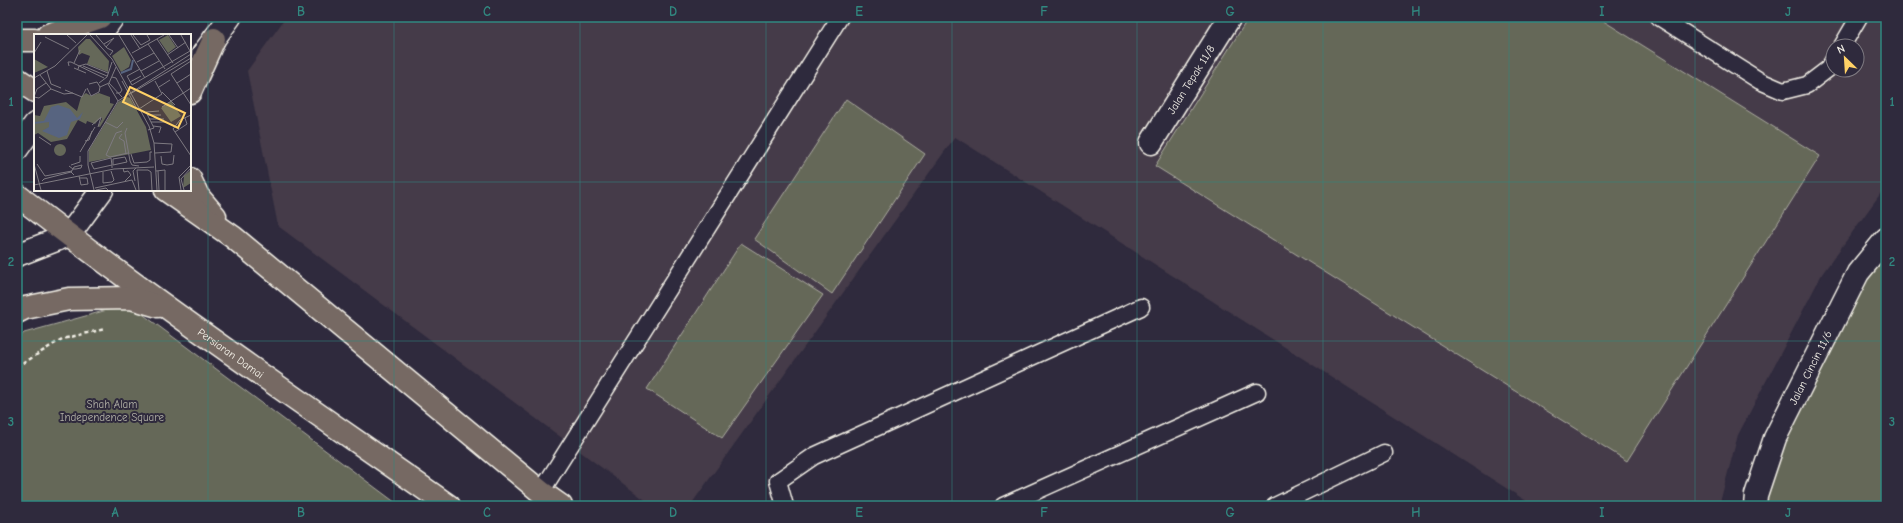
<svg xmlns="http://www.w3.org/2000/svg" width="1903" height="523" viewBox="0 0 1903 523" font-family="'Comic Neue',sans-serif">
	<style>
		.built { fill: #443a48; fill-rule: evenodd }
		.green { fill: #656859; stroke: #acaca0 }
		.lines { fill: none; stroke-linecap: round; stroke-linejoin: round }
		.service-casing { stroke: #f4f1e8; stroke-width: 19 }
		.minor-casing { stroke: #f4f1e8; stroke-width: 25 }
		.secondary-casing { stroke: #f4f1e8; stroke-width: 25 }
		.primary-casing { stroke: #f4f1e8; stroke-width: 25 }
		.path { stroke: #f4f1e8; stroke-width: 2.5; stroke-dasharray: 4 3; stroke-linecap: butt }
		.service { stroke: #2f2a3d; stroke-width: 16 }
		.minor { stroke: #2f2a3d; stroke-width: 22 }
		.secondary { stroke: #2f2a3d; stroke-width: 22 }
		.primary { stroke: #766964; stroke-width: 22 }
		.grid { fill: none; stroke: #318880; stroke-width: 1; stroke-opacity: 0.55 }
		.labels { text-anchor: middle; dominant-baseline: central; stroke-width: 4; stroke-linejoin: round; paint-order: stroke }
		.street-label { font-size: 11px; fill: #f4f1e8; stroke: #2f2a3d }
		.park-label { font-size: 11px; fill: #b4b3a8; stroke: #2f2a3d }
		.inset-river { fill: none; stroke: #576480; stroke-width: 2 }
		.inset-road { fill: none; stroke: #7e7a81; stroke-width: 1 }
		.view { fill: #ffd166; fill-opacity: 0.15; stroke: #ffd166; stroke-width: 2 }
		.inset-edge { fill: none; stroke: #f4f1e8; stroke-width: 2 }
		.neatline { fill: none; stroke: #318880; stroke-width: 1.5 }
		.grid-label { font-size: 13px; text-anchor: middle; font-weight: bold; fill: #318880 }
	</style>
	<rect width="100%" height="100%" fill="#2f2a3d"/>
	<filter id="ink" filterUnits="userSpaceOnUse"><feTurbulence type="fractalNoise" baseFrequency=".025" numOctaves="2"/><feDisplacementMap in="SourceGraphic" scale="8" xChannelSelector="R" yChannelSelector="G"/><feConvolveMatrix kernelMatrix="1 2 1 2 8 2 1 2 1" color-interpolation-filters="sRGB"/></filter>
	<g filter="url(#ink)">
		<!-- built -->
		<path class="built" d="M 286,17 L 1886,17 L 1886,186 L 1822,274 L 1738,435 L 1719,506 L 1534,506 L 955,137 L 690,506 L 653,506 L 278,226 L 247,71 ZM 1833,46 L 1857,46 L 1857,70 L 1833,70 Z"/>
		<!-- green -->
		<path class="green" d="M 1249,17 L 1597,17 L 1820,156 L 1627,461 L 1155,166 Z
			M 846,99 L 925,154 L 832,294 L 754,239 Z
			M 741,243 L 823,295 L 722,438 L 647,389 Z
			M 1886,256 L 1886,506 L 1766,506 L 1767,497 L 1784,441 L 1869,276 Z
			M 129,304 L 400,506 L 17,506 L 17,340 L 24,333 Z"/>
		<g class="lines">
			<!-- service casing -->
			<g class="service-casing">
				<path id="service" d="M 1659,17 L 1760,81 L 1783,91 L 1807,85 L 1828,69 L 1833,61
					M 1842,46 L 1859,17
					M 541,492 L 840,17
					M 785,506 L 778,481 L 814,456 L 1141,307
					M 1003,506 L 1257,392
					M 1275,506 L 1384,453"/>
			</g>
			<!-- minor casing -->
			<g class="minor-casing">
				<g id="minor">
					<path id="s1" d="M 1151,143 L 1230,17"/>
					<path id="s2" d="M 1755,506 L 1756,495 L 1775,438 L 1858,273 L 1886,239"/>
				</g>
			</g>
			<!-- secondary casing -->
			<g class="secondary-casing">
				<path id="secondary" d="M 100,35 L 113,17
					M 203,54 L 230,17
					M 17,149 L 35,124
					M 17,255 L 69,235 L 102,190"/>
			</g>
			<!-- primary casing -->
			<g class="primary-casing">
				<g id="primary">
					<path d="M 48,35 L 100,17"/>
					<path d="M 17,40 L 35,40"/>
					<path d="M 17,79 L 35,91"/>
					<path d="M 190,92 L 214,39"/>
					<path d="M 190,179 L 198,196 L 215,216"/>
					<path d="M 166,190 L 233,237 L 541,492 L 561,506"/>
					<path id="s3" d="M 17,195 C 156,304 304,404 449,506"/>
					<path d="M 17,312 L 25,308 L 69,299 L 131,298 L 158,306"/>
				</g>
			</g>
			<!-- path -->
			<path class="path" d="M 17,367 L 62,339 L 105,329"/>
			<!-- service -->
			<use href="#service" class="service"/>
			<!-- minor -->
			<use href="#minor" class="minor"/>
			<!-- secondary -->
			<use href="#secondary" class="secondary"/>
			<!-- primary -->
			<use href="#primary" class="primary"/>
		</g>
	</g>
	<!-- grid -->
	<path class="grid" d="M 208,17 L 208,506M 394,17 L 394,506M 580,17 L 580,506M 766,17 L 766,506M 952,17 L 952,506M 1137,17 L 1137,506M 1323,17 L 1323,506M 1509,17 L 1509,506M 1695,17 L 1695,506M 17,182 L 35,182M 190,182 L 1886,182M 17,341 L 1886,341"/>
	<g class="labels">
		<!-- street labels -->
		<g class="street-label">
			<text stroke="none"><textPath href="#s1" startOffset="75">Jalan Tepak 11/8</textPath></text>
			<text stroke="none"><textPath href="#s3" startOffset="266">Persiaran Damai</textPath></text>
			<text stroke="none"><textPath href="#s2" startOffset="150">Jalan Cincin 11/6</textPath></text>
		</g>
		<!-- park labels -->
		<g class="park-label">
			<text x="112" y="404">Shah Alam<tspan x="112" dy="13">Independence Square</tspan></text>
		</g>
	</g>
	<!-- overview -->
	<g transform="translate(34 34)">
		<rect width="157" height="157" fill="#2f2a3d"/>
		<path d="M 134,1 L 142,13 L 134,19 L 125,6 ZM 52,5 L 56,5 L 75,27 L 74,38 L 53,30 L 56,22 L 48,19 L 45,21 L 44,13 ZM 90,13 L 97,26 L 95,33 L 87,38 L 78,22 ZM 0,25 L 14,33 L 0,39 ZM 52,59 L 57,62 L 65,59 L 76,63 L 76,69 L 80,70 L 66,93 L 64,92 L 68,85 L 67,83 L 61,90 L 53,87 L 52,90 L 44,86 L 33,105 L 17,108 L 4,99 L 0,101 L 0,81 L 6,82 L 10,72 L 32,68 L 43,77 L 47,63 ZM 93,63 L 96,64 L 112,93 L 117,116 L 55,128 L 55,116 L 84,68 ZM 137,67 L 147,82 L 137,88 L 127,74 ZM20 116a6 6 0 1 1 12 0a6 6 0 1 1-12 0ZM 157,136 L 157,149 L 149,154 L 150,142 Z" fill="#656859"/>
		<path d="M 24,71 L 36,75 L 43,84 L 49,78 L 46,85 L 37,88 L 33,101 L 25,104 L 8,97 L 15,93 L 15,88 L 0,90 L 0,88 L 10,87 L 17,73 Z" fill="#576480"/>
		<path class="inset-river" d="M 87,39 L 97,35 L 99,26"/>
		<path class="inset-road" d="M 33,1 L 42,9M 56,1 L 78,25 L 115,92 L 120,109 L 123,156M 62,1 L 73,14 L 79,17 L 76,21M 85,1 L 111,44M 97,1 L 106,15M 99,1 L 107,11 L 116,6 L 113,1M 135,1 L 144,14M 11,3 L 35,15M 123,5 L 139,29M 70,10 L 80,4 L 72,13M 114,10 L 131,35M 0,19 L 7,8M 98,19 L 130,1M 133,21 L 152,8M 103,28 L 120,19M 40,29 L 46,16M 35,32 L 34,28 L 37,28 L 70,44M 49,32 L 73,42M 40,34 L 52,39M 44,35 L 45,32 L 52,30 L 74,39M 106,35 L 93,42 L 98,51 L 156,17 L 147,1M 13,37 L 17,50 L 27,54M 107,37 L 125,27M 137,40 L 157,71M 137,40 L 157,27M 6,41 L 17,55 L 30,60 L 39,59M 78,43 L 82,44 L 88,56 L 86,59 L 82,59M 0,44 L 21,32 L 53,1M 88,47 L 103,75M 96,48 L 107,42M 65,49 L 73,43 L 78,28M 75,49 L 88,63M 143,49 L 157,40M 74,50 L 84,67M 66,53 L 75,49 L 82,33M 125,53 L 136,46M 53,54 L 57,62 L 65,58 L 66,53 L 63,48 L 55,50M 31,56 L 48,63 L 52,55M 128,58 L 141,71M 96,60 L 157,24M 0,63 L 5,64 L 17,55M 0,63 L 3,55 L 12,49M 128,73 L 157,54M 105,75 L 128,60 L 121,47M 113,81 L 127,81M 157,81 L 146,86 L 139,95 L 157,122M 115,85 L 130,85M 71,88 L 83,94 L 89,88M 117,88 L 132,88M 58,91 L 67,83 L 64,93M 119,92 L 127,93 L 125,99M 93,94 L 91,99 L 96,127 L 98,131 L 105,132M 114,96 L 120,94 L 112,78 L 125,77M 88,97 L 82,99 L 72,121 L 76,123 L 94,119M 141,98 L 153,90 L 151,84M 88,100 L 85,104 L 90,107 L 92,120M 5,103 L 17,111M 51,107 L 55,106 L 58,97M 120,109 L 138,110 L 137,118 L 121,119M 46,118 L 61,93M 97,120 L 100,129 L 113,128 L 116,126 L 116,118 L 118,118M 127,122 L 128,130 L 133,131 L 139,130 L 140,121M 91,123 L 93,128 L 79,131 L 79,125 ZM 0,130 L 7,156M 3,130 L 11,142 L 38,137M 37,131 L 46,128 L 46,122M 35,132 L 39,135 L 42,135 L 47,134 L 48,131 L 40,133 L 39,135 L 37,138M 78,134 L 78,131 L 77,124 L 57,129 L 60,135 L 78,131M 89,134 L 90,138 L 94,137 L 97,141 L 91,147M 122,137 L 131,136 L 131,156M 124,137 L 125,156M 69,138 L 69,149 L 78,148 L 80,146 L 77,137M 45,142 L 47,151 L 54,150 L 53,144 L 45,144M 8,147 L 10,145 L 37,138 L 40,141M 101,147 L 99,137 L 102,134M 0,151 L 80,135 L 120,133M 61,154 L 98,146 L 102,156M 60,156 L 54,131 L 54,117 L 84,67 L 157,20M 62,156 L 72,154 L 74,156M 105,156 L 103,136 L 114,136 L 117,138 L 118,156M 147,156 L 145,143 L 157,131M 150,156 L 147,145 L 157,134"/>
		<path class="view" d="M 96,53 L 151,79 L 144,94 L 89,68 Z"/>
		<rect width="157" height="157" class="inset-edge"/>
	</g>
	<!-- margin -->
	<rect width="1903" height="523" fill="none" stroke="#2f2a3d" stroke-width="44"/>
	<!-- north arrow -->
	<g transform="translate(1845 58) rotate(335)"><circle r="19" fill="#2f2a3d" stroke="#7e7a81"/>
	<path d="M0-3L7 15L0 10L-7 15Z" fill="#ffd166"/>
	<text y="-6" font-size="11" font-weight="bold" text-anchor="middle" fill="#f4f1e8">N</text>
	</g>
	<rect x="22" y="22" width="1859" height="479" class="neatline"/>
	<g class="grid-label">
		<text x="115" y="16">A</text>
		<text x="301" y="16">B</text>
		<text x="487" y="16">C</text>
		<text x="673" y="16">D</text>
		<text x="859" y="16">E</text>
		<text x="1044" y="16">F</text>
		<text x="1230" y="16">G</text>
		<text x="1416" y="16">H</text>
		<text x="1602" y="16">I</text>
		<text x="1788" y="16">J</text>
		<text x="11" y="106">1</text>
		<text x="1892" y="106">1</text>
		<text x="11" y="266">2</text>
		<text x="1892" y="266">2</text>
		<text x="11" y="426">3</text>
		<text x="1892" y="426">3</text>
		<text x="115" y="517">A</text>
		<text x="301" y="517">B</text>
		<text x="487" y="517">C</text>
		<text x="673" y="517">D</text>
		<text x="859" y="517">E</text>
		<text x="1044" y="517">F</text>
		<text x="1230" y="517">G</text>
		<text x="1416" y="517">H</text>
		<text x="1602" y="517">I</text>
		<text x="1788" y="517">J</text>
	</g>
</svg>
